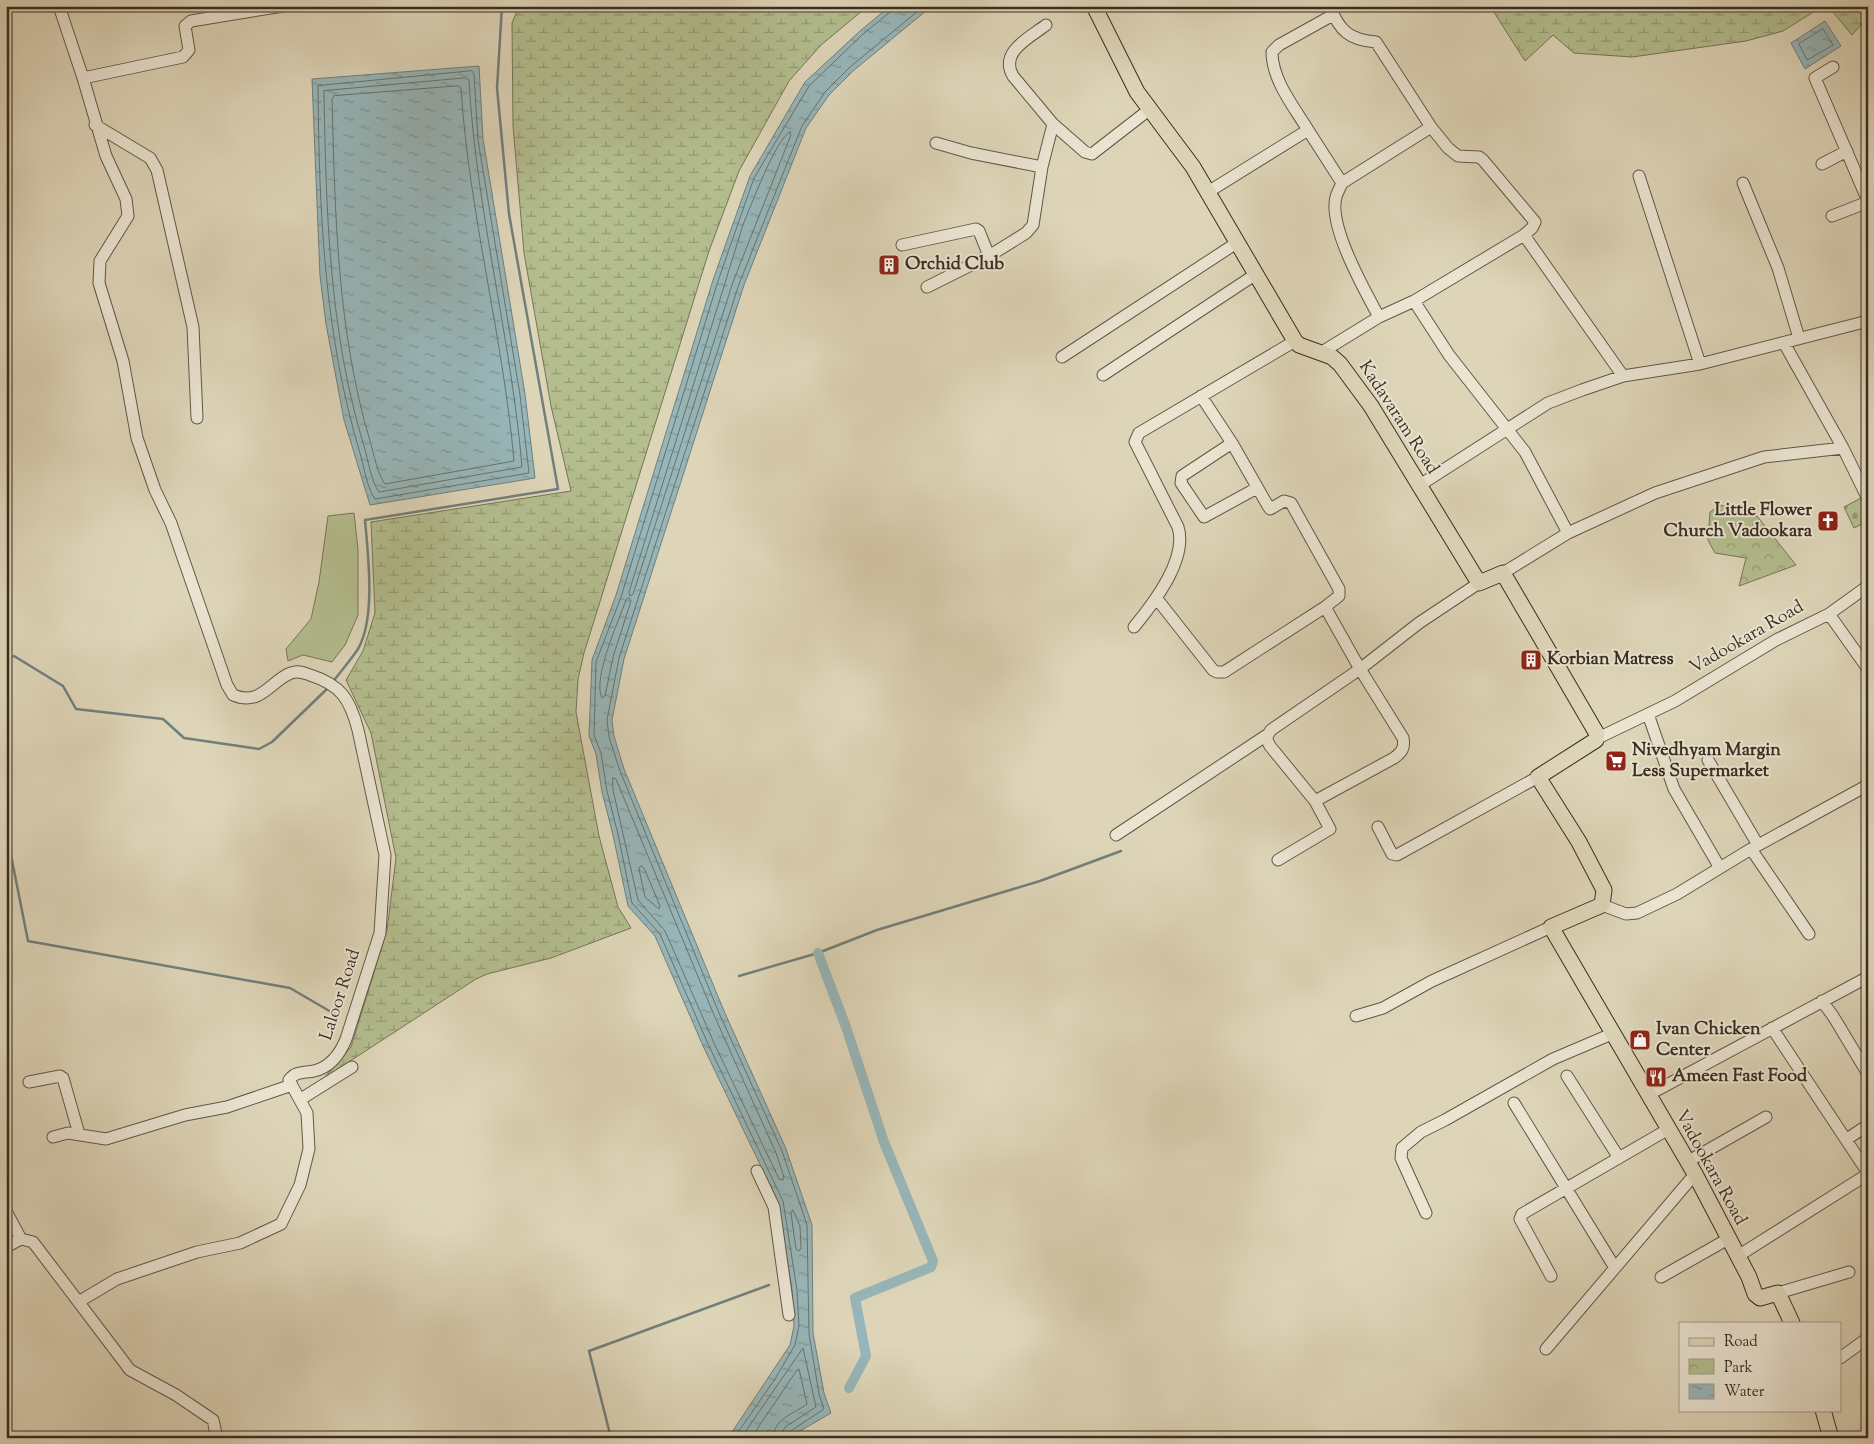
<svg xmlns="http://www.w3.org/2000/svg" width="1874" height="1444" viewBox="0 0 1874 1444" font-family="'Sorts Mill Goudy',serif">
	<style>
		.green { fill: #b3bd8e; stroke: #767558 }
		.wetland { fill: url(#wetland-marsh); stroke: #767558 }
		.cemetery { fill: url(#cemetery-stones); stroke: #767558 }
		.park { fill: url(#park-crowns); stroke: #767558 }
		.water { fill: url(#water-ripples); stroke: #717f7c }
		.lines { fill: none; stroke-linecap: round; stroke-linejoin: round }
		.shore { stroke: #68726d; stroke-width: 1 }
		.stream { stroke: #717f7c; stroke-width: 2.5 }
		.canal { stroke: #97b6b9; stroke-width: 10 }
		.minor-casing { stroke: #625747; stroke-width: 13 }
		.major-casing { stroke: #392d21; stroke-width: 17 }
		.minor { stroke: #eae4d1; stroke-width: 11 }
		.major { stroke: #ded5b8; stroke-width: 15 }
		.labels { text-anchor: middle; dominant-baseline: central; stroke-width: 4; stroke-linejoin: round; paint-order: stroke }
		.poi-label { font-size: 18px; font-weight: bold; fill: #392d21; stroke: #eae4d1; text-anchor: start }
		.street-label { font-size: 18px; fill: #392d21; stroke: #eae4d1 }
	</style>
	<defs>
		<pattern id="wetland-marsh" width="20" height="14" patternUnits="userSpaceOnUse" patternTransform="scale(1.25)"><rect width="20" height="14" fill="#b3bd8e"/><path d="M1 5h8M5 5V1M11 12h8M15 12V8" fill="none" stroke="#939a74"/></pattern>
		<pattern id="cemetery-stones" width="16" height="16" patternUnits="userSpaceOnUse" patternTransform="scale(1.25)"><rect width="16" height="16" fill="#b3bd8e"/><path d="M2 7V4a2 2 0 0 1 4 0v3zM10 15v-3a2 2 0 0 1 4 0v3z" fill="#939a74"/></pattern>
		<pattern id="park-crowns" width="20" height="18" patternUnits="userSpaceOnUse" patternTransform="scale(1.25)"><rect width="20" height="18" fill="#b3bd8e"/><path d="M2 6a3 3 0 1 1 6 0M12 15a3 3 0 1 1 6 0" fill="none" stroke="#939a74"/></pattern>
		<pattern id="water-ripples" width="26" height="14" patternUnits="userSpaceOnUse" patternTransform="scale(1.25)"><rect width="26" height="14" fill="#97b6b9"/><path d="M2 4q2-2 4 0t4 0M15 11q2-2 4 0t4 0" fill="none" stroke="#7c9496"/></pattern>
	</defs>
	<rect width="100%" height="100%" fill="#ded5b8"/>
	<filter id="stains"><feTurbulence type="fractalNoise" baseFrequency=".004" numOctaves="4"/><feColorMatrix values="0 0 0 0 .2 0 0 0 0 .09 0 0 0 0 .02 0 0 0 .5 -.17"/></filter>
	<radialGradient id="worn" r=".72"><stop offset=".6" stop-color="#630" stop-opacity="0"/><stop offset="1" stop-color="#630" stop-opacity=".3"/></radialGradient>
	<!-- green -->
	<path class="green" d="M 354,513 L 358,549 L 358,615 L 345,645 L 332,662 L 303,655 L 288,661 L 286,649 L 311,619 L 319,582 L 328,516 Z"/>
	<!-- wetland -->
	<path class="wetland" d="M 519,6 L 868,6 L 821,45 L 789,81 L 739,171 L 709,251 L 584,653 L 578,679 L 576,712 L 599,836 L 618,907 L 631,928 L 551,958 L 487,974 L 476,979 L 324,1078 L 351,1047 L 387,930 L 396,858 L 371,733 L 346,680 L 363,651 L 375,613 L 371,522 L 571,491 L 551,406 L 524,253 L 513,126 L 512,23 Z
		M 1490,6 L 1823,6 L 1783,31 L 1746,41 L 1632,57 L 1574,53 L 1553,35 L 1525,61 Z
		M 1828,6 L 1868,6 L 1868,17 L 1852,35 Z"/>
	<!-- cemetery -->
	<path class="cemetery" d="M 1861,498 L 1868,511 L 1868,521 L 1854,528 L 1844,507 Z"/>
	<!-- park -->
	<path class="park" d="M 1720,505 L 1757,516 L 1796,565 L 1739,586 L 1746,558 L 1715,553 L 1708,540 L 1710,512 Z"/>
	<!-- water -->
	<path class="water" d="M 890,6 L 932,6 L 853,71 L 829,95 L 806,128 L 744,285 L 624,659 L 612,720 L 614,736 L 624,769 L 724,1011 L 786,1149 L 812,1225 L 813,1333 L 824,1393 L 831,1413 L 788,1438 L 728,1438 L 790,1345 L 794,1326 L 792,1290 L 778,1202 L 704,1048 L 655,936 L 628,906 L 613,835 L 602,792 L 596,754 L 589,736 L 592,660 L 616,595 L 713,280 L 750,176 L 805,82 L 860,31 Z
		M 1825,21 L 1841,46 L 1805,69 L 1791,43 Z
		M 479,66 L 483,139 L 525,394 L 535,478 L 370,505 L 344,420 L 326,324 L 320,276 L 312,79 Z"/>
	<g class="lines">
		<!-- shore -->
		<path class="shore" d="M 1823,29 L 1833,45 L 1807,60 L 1799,44 Z
			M 472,71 L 474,74 L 478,140 L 520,395 L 529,473 L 375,499 C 367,488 364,467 360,453 C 324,334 319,209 318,86 Z
			M 466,78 L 469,80 C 476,211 511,337 522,467 L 379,492 C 371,481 368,459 364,446 C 329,332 326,210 324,91 Z
			M 459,86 L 461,88 C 469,214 503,336 514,461 L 385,484 C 377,473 374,454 370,441 C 337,330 335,213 332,99 L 334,96 Z
			M 790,132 L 791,135 L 733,282 L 633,594 L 630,596 L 629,592 L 743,225 C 750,208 776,138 790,132 Z
			M 629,598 L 631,601 L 613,657 L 605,696 L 602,698 C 592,679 619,620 626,600 Z
			M 613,778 L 616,779 L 714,1015 L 776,1153 L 784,1177 L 783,1180 L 779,1179 L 714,1043 L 665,931 L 638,900 L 613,790 Z
			M 641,866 L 644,868 L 660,906 L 659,909 L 645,897 L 639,869 Z
			M 793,1210 L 800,1226 L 801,1248 L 799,1251 L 796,1249 L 791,1213 Z
			M 734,1438 L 775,1379 L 795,1345 L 799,1326 L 797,1290 L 783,1201 L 709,1046 L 660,934 L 632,903 L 618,834 L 607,791 L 601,753 L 594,735 L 596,662 L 621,597 L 718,281 L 754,178 L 809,86 L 863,34 L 890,12 L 892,6
			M 741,1438 L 803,1348 L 816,1407 L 785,1427 L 780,1438
			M 751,1438 L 797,1370 L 799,1369 L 807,1404 C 794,1414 774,1418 773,1438
			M 787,1438 L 789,1432 L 824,1409 L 819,1394 L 809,1334 L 807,1225 L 782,1151 L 719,1013 L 620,771 L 609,737 L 607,720 L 619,658 L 739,284 L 802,126 L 825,92 L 850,67 L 924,6"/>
		<!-- stream -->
		<path class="stream" d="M 6,660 L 14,656 L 63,686 L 76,709 L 163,719 L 184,738 L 259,749 L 272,742 L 329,687
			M 332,683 C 340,672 350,661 358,649 C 376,618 368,555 365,520 L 558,489 L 509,214 L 497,88 L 502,6
			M 6,830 L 28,941 L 290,988 L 338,1016
			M 739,976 L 818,953 L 877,930 L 1040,881 L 1121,851
			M 611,1438 L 589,1351 L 769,1285"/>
		<!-- canal -->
		<path class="canal" d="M 818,953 L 846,1027 L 884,1142 L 933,1261 L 931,1267 L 855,1298 L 866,1356 L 849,1388"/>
		<!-- minor casing -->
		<g class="minor-casing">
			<path id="minor" d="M 59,6 L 83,78 L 106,156 L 126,199 L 128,216 L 100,261 L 99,283 L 123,361 L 137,438 L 155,490 L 171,523 L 227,685 L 233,695 C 261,707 271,680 291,673 C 298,670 304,673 310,675 C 341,685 350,699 358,730 L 385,855 L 380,933 L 346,1039 C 340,1054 331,1067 314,1071 C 303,1073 296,1071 289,1080 L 307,1113 L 309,1149 L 300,1185 L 281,1224 L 240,1243 L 197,1252 L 117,1279 L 80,1301
				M 1330,6 C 1339,31 1350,40 1376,42 L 1431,127 L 1448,148 L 1458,156 L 1479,157 L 1483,160 L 1535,222 L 1532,228 L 1524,235
				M 1833,67 L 1815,78 L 1868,201
				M 83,78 L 183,57 L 189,50 L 185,26 L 191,21 L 283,6
				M 1053,124 L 1085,152 L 1092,154 L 1150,109
				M 95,125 L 150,158 L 157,170 L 193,327 L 197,418
				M 1308,130 L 1342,183
				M 936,143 L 971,153 L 1042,167
				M 1822,164 L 1847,151
				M 1639,176 L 1700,364
				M 1743,183 L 1778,268 L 1799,338
				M 1208,192 L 1308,130 C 1294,107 1272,80 1272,52 L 1279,45 L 1333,15
				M 1832,216 L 1868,202
				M 902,245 L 976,229 L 979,231 L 989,256
				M 927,287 L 989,256 L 1026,233 L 1033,225 L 1042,167 L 1053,124 L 1013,76 C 999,52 1029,38 1046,25
				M 1414,301 L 1524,235 L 1623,376
				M 1379,317 C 1365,291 1328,226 1336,197 C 1337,193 1340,188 1342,183 L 1431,127
				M 1322,352 L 1379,317 L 1414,301 L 1449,355 L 1525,452 L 1568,533
				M 1062,357 L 1238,242
				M 1103,375 L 1256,274
				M 1201,396 L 1232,443 L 1268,506 L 1270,509 L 1284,501 L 1291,503 L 1339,589 L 1339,596 L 1325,607 L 1360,669 L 1271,730 C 1266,737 1266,739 1270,746 L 1315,801 L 1330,829 L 1278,860
				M 1232,443 L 1182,476 L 1181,483 L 1204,517 L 1257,488
				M 1843,448 L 1868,499
				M 1420,485 L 1548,403 L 1582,390 L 1623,376 L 1700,364 L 1868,321
				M 1503,573 L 1568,533 L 1655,493 L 1764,457 L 1843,448 L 1784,343
				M 1157,599 L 1213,670 L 1217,672 L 1224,672 L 1325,607
				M 1829,614 L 1868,669
				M 1134,627 C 1154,603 1188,559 1178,527 L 1135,442 L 1139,433 L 1295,341
				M 1648,714 L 1674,789 L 1720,868
				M 1598,738 L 1675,701 L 1776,640 L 1829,614 L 1868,586
				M 1708,760 L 1758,845
				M 1315,801 L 1394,758 C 1402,752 1405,748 1403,738 L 1360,669 L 1419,623 L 1479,583
				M 1378,827 L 1392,854 L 1397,855 L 1538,777
				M 1116,835 L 1267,735
				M 1602,905 L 1626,914 L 1637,913 L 1677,894 L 1751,849
				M 1809,934 L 1751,849 L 1868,785
				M 1822,1001 L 1833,1016 L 1868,1074
				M 1356,1016 L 1383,1008 L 1432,981 L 1551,927
				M 1772,1028 L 1868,1173
				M 1567,1076 L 1619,1158
				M 29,1082 L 60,1076 L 63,1078 L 79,1134
				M 1648,1095 L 1868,977
				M 301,1099 L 352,1067
				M 1514,1103 L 1615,1268
				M 53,1137 L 68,1133 L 106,1139 L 185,1115 L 227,1107 L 292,1085
				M 1847,1139 L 1868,1125
				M 1687,1162 L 1766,1117
				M 757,1171 L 774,1207 L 789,1315
				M 6,1211 L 21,1239
				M 1426,1213 L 1401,1158 L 1402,1148 L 1421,1132 L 1445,1120 L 1553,1059 L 1614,1033
				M 6,1247 L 21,1239 L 33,1242 L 130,1370 L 176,1395 L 213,1420 L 217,1438
				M 1738,1256 L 1868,1174
				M 1551,1276 L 1520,1219 L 1522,1214 L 1667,1130
				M 1661,1277 L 1728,1239
				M 1778,1293 L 1849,1272
				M 1546,1349 L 1695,1174
				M 1840,1358 L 1868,1338"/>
		</g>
		<!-- major casing -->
		<g class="major-casing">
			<path id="major" d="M 1094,6 L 1137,92 L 1193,167 L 1295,341 L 1299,345 L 1332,357 L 1340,364 L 1371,406 L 1479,583 L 1503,573 L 1597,734 L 1596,740 L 1538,777 L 1579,842 L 1604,890 L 1602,905 L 1551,927 L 1695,1174 L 1749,1277 L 1755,1294 L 1760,1298 L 1778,1293 L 1792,1323
				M 1823,1410 L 1831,1438"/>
		</g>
		<!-- minor -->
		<use href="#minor" class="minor"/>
		<!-- major -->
		<use href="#major" class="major"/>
	</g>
	<!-- icons -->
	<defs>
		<g id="building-square" transform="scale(1.125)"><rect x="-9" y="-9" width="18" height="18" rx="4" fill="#8f2418" stroke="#eae4d1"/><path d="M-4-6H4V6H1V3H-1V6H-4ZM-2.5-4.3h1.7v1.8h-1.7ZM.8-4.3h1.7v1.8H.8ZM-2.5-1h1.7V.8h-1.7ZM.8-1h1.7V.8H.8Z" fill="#fff"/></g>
		<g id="church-square" transform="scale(1.125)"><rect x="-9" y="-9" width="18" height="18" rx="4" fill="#8f2418" stroke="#eae4d1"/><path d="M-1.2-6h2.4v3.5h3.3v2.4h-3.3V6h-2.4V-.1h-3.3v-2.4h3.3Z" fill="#fff"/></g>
		<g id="supermarket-square" transform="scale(1.125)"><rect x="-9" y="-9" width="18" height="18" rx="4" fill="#8f2418" stroke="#eae4d1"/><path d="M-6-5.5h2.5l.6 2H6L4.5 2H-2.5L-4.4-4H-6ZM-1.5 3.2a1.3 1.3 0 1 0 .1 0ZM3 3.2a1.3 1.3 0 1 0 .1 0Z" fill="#fff"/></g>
		<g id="shop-square" transform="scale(1.125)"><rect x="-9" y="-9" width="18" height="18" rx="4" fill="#8f2418" stroke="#eae4d1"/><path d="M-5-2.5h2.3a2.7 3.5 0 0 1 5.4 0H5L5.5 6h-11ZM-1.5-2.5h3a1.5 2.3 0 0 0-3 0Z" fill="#fff"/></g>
		<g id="restaurant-square" transform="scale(1.125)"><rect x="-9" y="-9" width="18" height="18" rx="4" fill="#8f2418" stroke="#eae4d1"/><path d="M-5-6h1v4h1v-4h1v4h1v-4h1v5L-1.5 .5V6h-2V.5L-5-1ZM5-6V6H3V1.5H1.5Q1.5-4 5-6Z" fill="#fff"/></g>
	</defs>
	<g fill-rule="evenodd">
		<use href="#building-square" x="889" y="265"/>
		<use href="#church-square" x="1828" y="521"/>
		<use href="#building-square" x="1531" y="660"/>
		<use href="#supermarket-square" x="1616" y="761"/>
		<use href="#shop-square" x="1640" y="1040"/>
		<use href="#restaurant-square" x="1656" y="1077"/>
	</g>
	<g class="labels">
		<!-- poi labels -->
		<g class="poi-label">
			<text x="905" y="265">Orchid Club</text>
			<text x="1812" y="511" text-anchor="end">Little Flower<tspan x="1812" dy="21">Church Vadookara</tspan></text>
			<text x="1547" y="660">Korbian Matress</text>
			<text x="1632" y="751">Nivedhyam Margin<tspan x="1632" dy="21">Less Supermarket</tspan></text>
			<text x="1656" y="1030">Ivan Chicken<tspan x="1656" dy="21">Center</tspan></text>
			<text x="1672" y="1077">Ameen Fast Food</text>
		</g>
		<!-- street labels -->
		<g class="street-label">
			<text transform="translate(1398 418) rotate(57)">Kadavaram Road</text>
			<text transform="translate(1747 638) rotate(-30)">Vadookara Road</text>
			<text transform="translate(341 995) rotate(-72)">Laloor Road</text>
			<text transform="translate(1710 1168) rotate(61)">Vadookara Road</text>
		</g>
	</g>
	<!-- margin -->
	<rect width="1874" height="1444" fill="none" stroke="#ded5b8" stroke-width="25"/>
	<rect x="8" y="8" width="1859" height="1429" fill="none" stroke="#392d21" stroke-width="2.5"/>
	<rect x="12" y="12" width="1849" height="1419" fill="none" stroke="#392d21"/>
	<!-- legend -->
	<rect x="1679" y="1322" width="162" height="90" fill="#eae4d1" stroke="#a39b8b"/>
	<rect x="1689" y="1338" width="25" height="8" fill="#ded5b8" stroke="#a39b8b"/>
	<text x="1724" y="1346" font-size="15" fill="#392d21">Road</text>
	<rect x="1689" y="1359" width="25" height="15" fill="url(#park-crowns)" stroke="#a39b8b"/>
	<text x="1724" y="1372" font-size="15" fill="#392d21">Park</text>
	<rect x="1689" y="1384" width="25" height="15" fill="url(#water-ripples)" stroke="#a39b8b"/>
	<text x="1724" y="1396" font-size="15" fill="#392d21">Water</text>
	<rect width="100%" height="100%" filter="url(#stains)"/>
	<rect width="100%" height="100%" fill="url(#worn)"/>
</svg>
